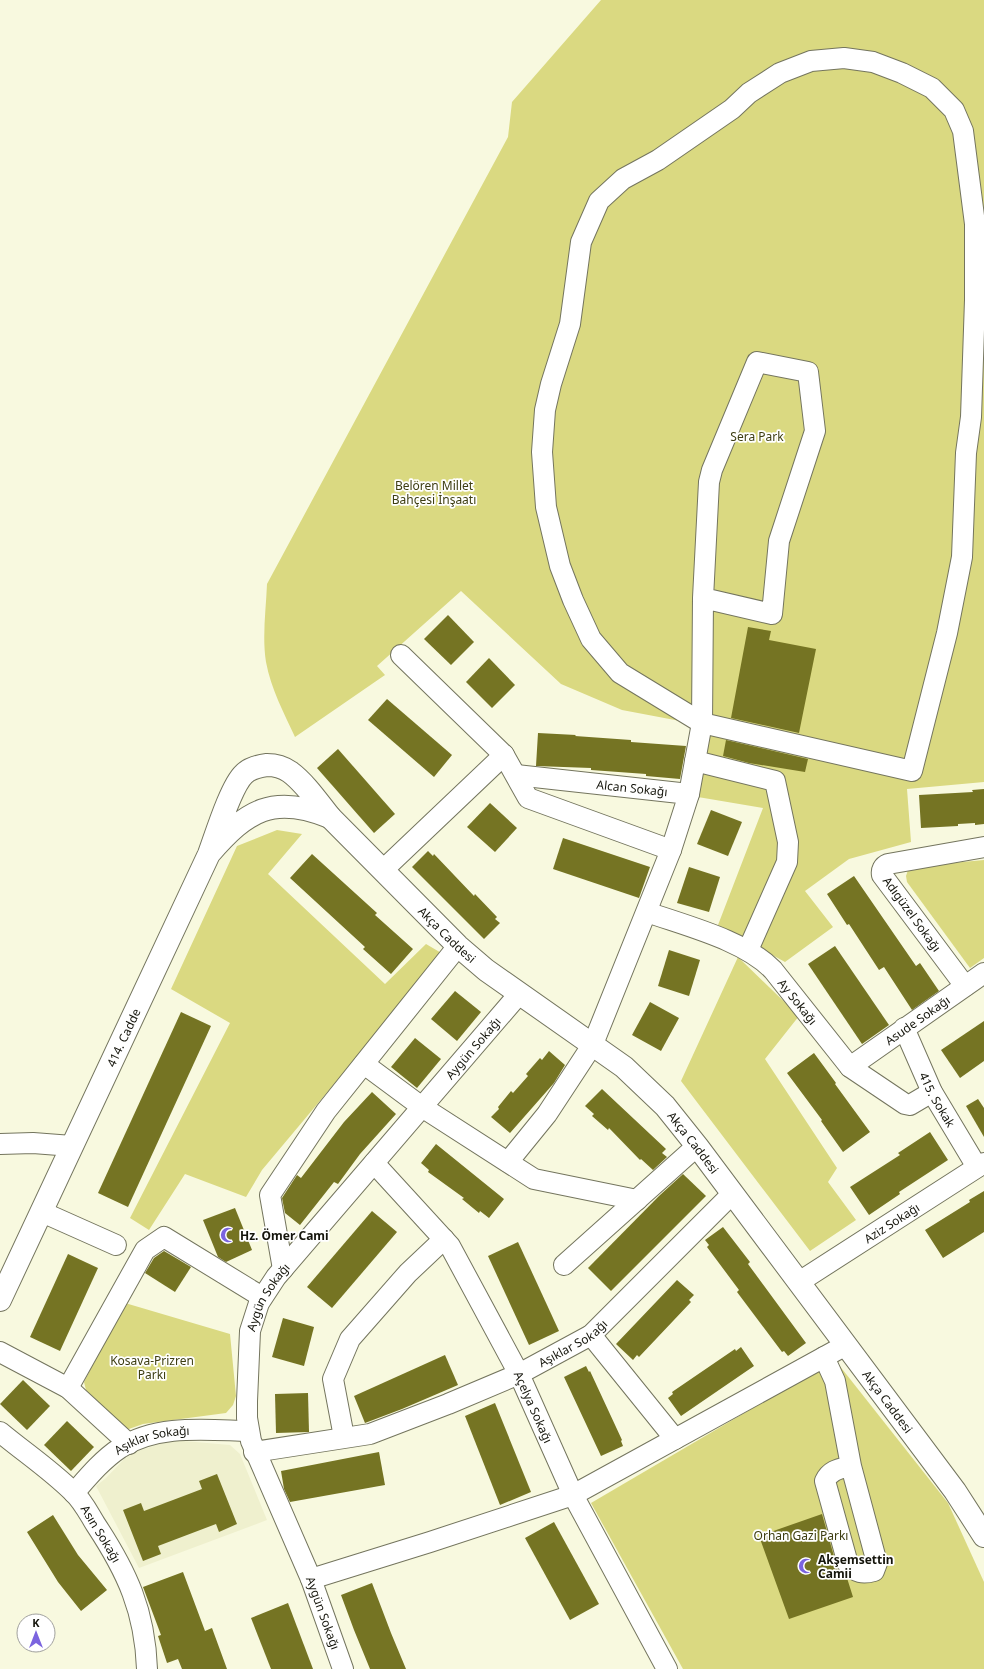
<svg xmlns="http://www.w3.org/2000/svg" width="984" height="1669" viewBox="0 0 984 1669" font-family="'Noto Sans',sans-serif">
	<rect width="100%" height="100%" fill="#f8f9df"/>
	<polygon fill="#eff0ce" points="172,1440 230,1445 240,1454 267,1520 139,1568 96,1486 106,1478 129,1454"/>
	<g fill="#dad981">
		<path d="M601,0H984V782L907,789L911,842L849,859L805,891L833,927L785,962L718,925L763,808L686,795L696,724L622,710L561,684L461,591L377,666L385,675L295,737C284,713 271,689 266,662C262,637 266,609 267,584L508,137L512,102Z"/>
		<polygon points="277,830 302,834 268,874 385,984 426,944 443,954 262,1170 246,1197 185,1174 149,1230 130,1218 230,1023 171,989 237,846"/>
		<polygon points="984,860 984,958 970,968 907,882 906,876 908,870 919,866"/>
		<polygon points="738,957 799,1016 765,1059 837,1168 828,1182 856,1220 810,1251 681,1081"/>
		<polygon points="125,1303 230,1334 236,1396 233,1405 226,1413 143,1424 126,1430 86,1390 84,1382"/>
		<polygon points="835,1360 948,1503 984,1582 984,1669 683,1669 591,1503"/>
	</g>
	<g fill="#757423">
		<polygon points="448,615 474,642 451,665 424,639"/>
		<polygon points="748,627 771,631 769,640 816,649 799,733 731,718"/>
		<polygon points="489,658 515,685 492,708 466,682"/>
		<polygon points="387,699 452,755 434,777 368,720"/>
		<polygon points="538,733 576,735 575,736 631,740 631,742 686,746 680,779 646,776 646,774 591,770 591,768 536,766"/>
		<polygon points="726,740 808,759 805,772 749,763 723,756"/>
		<polygon points="338,749 395,814 374,833 317,768"/>
		<polygon points="984,789 984,824 975,825 975,823 958,824 958,826 921,828 919,795 973,792 972,790"/>
		<polygon points="490,803 517,828 495,852 467,827"/>
		<polygon points="711,810 742,822 728,856 697,844"/>
		<polygon points="563,838 650,867 639,898 553,869"/>
		<polygon points="428,851 433,856 434,854 474,896 475,894 497,917 495,919 500,923 484,939 412,867"/>
		<polygon points="312,854 377,913 375,915 413,949 391,974 363,949 365,947 290,878"/>
		<polygon points="689,867 720,877 709,912 677,903"/>
		<polygon points="854,876 916,966 920,963 939,991 912,1010 884,967 879,970 849,924 847,925 827,894"/>
		<polygon points="835,946 889,1025 862,1044 808,964"/>
		<polygon points="669,950 700,960 689,996 658,986"/>
		<polygon points="455,991 481,1012 457,1041 431,1019"/>
		<polygon points="650,1002 679,1018 661,1051 632,1035"/>
		<polygon points="181,1012 211,1026 128,1207 98,1193"/>
		<polygon points="984,1021 984,1061 960,1078 941,1050"/>
		<polygon points="415,1038 441,1059 417,1088 391,1067"/>
		<polygon points="549,1051 565,1065 554,1083 510,1133 491,1117 499,1109 498,1107 511,1091 513,1093 528,1076 526,1074 540,1058 542,1060"/>
		<polygon points="814,1053 836,1083 835,1084 870,1132 843,1152 821,1121 822,1120 787,1073"/>
		<polygon points="602,1089 666,1149 662,1153 667,1157 653,1170 641,1159 640,1160 609,1128 608,1130 592,1116 594,1114 585,1106"/>
		<polygon points="372,1092 396,1114 360,1154 338,1184 334,1182 300,1225 285,1213 282,1198 297,1175 301,1178 344,1122"/>
		<polygon points="978,1099 984,1108 984,1137 966,1106"/>
		<polygon points="930,1132 948,1160 899,1192 900,1194 869,1215 850,1187 900,1155 898,1153"/>
		<polygon points="436,1144 504,1199 489,1218 480,1211 479,1213 462,1199 464,1198 428,1172 429,1170 421,1163"/>
		<polygon points="683,1174 706,1196 611,1291 588,1268 659,1196"/>
		<polygon points="984,1191 984,1232 943,1258 925,1230 970,1202 969,1200"/>
		<polygon points="235,1208 252,1250 226,1262 218,1257 203,1220"/>
		<polygon points="372,1211 397,1232 332,1308 307,1287"/>
		<polygon points="723,1227 750,1262 748,1264 806,1343 788,1356 784,1351 782,1352 737,1292 739,1290 707,1247 709,1245 705,1240"/>
		<polygon points="518,1242 559,1331 529,1345 488,1256"/>
		<polygon points="164,1251 191,1267 175,1292 145,1273 154,1258"/>
		<polygon points="68,1254 98,1268 60,1351 30,1337"/>
		<polygon points="677,1280 694,1295 689,1300 691,1302 639,1357 637,1355 633,1360 616,1344"/>
		<polygon points="283,1318 314,1327 304,1366 272,1357"/>
		<polygon points="741,1347 754,1366 681,1416 668,1398 673,1394 672,1392 735,1349 736,1351"/>
		<polygon points="445,1355 458,1385 402,1409 365,1423 354,1396"/>
		<polygon points="586,1366 589,1372 590,1371 622,1440 621,1441 623,1446 601,1456 564,1377"/>
		<polygon points="23,1380 50,1406 27,1430 0,1404"/>
		<polygon points="308,1393 309,1432 276,1433 275,1394"/>
		<polygon points="495,1403 531,1492 500,1505 465,1416"/>
		<polygon points="67,1421 94,1447 71,1471 44,1445"/>
		<polygon points="379,1452 385,1485 290,1502 284,1489 281,1471"/>
		<polygon points="217,1474 237,1524 219,1532 216,1524 158,1546 161,1554 143,1561 123,1510 141,1503 144,1511 202,1489 199,1481"/>
		<polygon points="822,1514 837,1567 847,1578 853,1597 789,1619 759,1536"/>
		<polygon points="53,1515 78,1555 107,1590 81,1611 58,1582 27,1532"/>
		<polygon points="554,1522 599,1604 570,1620 525,1538"/>
		<polygon points="183,1572 205,1631 212,1628 227,1669 182,1669 178,1659 167,1663 158,1636 161,1635 143,1587"/>
		<polygon points="372,1583 391,1633 406,1669 370,1669 354,1630 341,1595"/>
		<polygon points="288,1603 313,1669 271,1669 251,1618"/>
	</g>
	<g fill="none" stroke-linecap="round" stroke-linejoin="round">
		<g stroke="#74755e" stroke-width="22">
			<g id="minor">
				<polygon points="844,58 873,62 902,73 932,88 954,110 963,131 975,224 975,300 971,417 966,453 962,557 947,633 912,771 702,723 620,673 591,639 573,600 560,566 546,507 542,452 545,410 551,384 570,324 581,242 599,201 623,179 658,160 732,109 749,93 780,73 811,61"/>
				<polyline points="401,655 504,755 528,798 671,850"/>
				<polyline points="695,761 775,781 788,842 787,862 748,950"/>
				<polyline points="689,794 702,723 703,598 709,482 712,470 757,362 808,372 815,431 779,541 772,614 703,598"/>
				<polyline points="383,870 504,755"/>
				<path id="s1" d="M647,912C686,926 744,940 773,970L850,1067L905,1104L910,1105L932,1092"/>
				<path d="M965,986L882,875C881,870 883,866 888,864L984,847"/>
				<path id="s2" d="M904,1028L932,1092L977,1167"/>
				<polyline points="364,1064 422,1107 534,1179 637,1200"/>
				<path id="s3" d="M850,1067L984,973"/>
				<polyline points="0,1144 33,1143 72,1146"/>
				<polyline points="508,1162 547,1114 593,1044 671,850 689,794 516,775"/>
				<path id="s4" d="M374,1163L450,1246L519,1374L573,1495L667,1669"/>
				<polyline points="42,1212 116,1245"/>
				<polyline points="564,1265 697,1146"/>
				<polyline points="283,1269 270,1195 326,1111 458,946"/>
				<path id="s5" d="M799,1282L984,1163"/>
				<polyline points="591,1335 675,1439"/>
				<polyline points="0,1352 68,1388 129,1444"/>
				<path d="M824,1357L835,1381L851,1466L877,1563L874,1571C863,1574 856,1573 848,1564L825,1481C830,1470 839,1469 851,1466"/>
				<polyline points="68,1388 145,1250 164,1237 262,1297"/>
				<path id="s6" d="M0,1432C24,1452 51,1470 73,1492C83,1501 89,1514 96,1525C127,1572 145,1611 147,1669"/>
				<polyline points="344,1437 333,1379 350,1339 408,1273 444,1239"/>
				<path id="s7" d="M254,1452L370,1434L448,1404L519,1374L591,1335L732,1194"/>
				<path id="s8" d="M74,1493C88,1477 102,1460 120,1448C158,1424 205,1430 248,1431"/>
				<polyline points="311,1579 430,1542 573,1495 846,1345"/>
				<path id="s9" d="M343,1669L311,1579L251,1441L247,1418V1401L250,1331L259,1303L276,1277L519,994"/>
			</g>
		</g>
		<g stroke="#74755e" stroke-width="24">
			<g id="major">
				<path id="s10" d="M330,817L458,946L486,970L624,1067L665,1106L697,1146L955,1491L984,1536"/>
				<path id="s11" d="M0,1300L209,854C216,835 231,786 244,774C250,768 259,766 267,765C275,765 283,767 290,772C305,783 318,802 330,817C273,794 247,810 209,854"/>
			</g>
		</g>
		<use href="#minor" stroke="#fff" stroke-width="20"/>
		<use href="#major" stroke="#fff" stroke-width="22"/>
	</g>
	<defs>
		<g id="mosque-bare" transform="scale(1.2)"><path d="M3.5-4.9A6 6 0 1 0 3.5 4.9A5 5 0 1 1 3.5-4.9Z" fill="#7b64df" stroke="#fff" stroke-width="2.5" paint-order="stroke"/></g>
	</defs>
	<g fill-rule="evenodd">
		<use href="#mosque-bare" x="228" y="1235"/>
		<use href="#mosque-bare" x="806" y="1566"/>
	</g>
	<g text-anchor="middle" dominant-baseline="central" stroke-width="3.5" stroke-linejoin="round" paint-order="stroke">
		<g font-size="12" fill="#3d3d11" stroke="#fff">
			<text x="757" y="436">Sera Park</text>
			<text x="434" y="485">Belören Millet<tspan x="434" dy="14">Bahçesi İnşaatı</tspan></text>
			<text x="152" y="1360">Kosava-Prizren<tspan x="152" dy="14">Parkı</tspan></text>
			<text x="801" y="1535">Orhan Gazi Parkı</text>
		</g>
		<g font-size="12" fill="#15150c" stroke="#fff">
			<text transform="translate(632 788) rotate(6)">Alcan Sokağı</text>
			<text transform="translate(912 914) rotate(54)">Adıgüzel Sokağı</text>
			<text stroke="none"><textPath href="#s10" startOffset="166">Akça Caddesi</textPath></text>
			<text stroke="none"><textPath href="#s1" startOffset="180">Ay Sokağı</textPath></text>
			<text stroke="none"><textPath href="#s3" startOffset="82">Asude Sokağı</textPath></text>
			<text stroke="none"><textPath href="#s11" startOffset="290">414. Cadde</textPath></text>
			<text stroke="none"><textPath href="#s9" startOffset="719">Aygün Sokağı</textPath></text>
			<text stroke="none"><textPath href="#s2" startOffset="79">415. Sokak</textPath></text>
			<text stroke="none"><textPath href="#s10" startOffset="490">Akça Caddesi</textPath></text>
			<text stroke="none"><textPath href="#s5" startOffset="110">Aziz Sokağı</textPath></text>
			<text stroke="none"><textPath href="#s9" startOffset="395">Aygün Sokağı</textPath></text>
			<text stroke="none"><textPath href="#s7" startOffset="340">Aşıklar Sokağı</textPath></text>
			<text stroke="none"><textPath href="#s10" startOffset="814">Akça Caddesi</textPath></text>
			<text stroke="none"><textPath href="#s4" startOffset="294">Açelya Sokağı</textPath></text>
			<text stroke="none"><textPath href="#s8" startOffset="98">Aşıklar Sokağı</textPath></text>
			<text stroke="none"><textPath href="#s6" startOffset="145">Asın Sokağı</textPath></text>
			<text transform="translate(323 1613) rotate(70)">Aygün Sokağı</text>
		</g>
		<g font-size="12" font-weight="bold" fill="#15150c" stroke="#fff" text-anchor="start">
			<text x="240" y="1235">Hz. Ömer Cami</text>
			<text x="818" y="1559">Akşemsettin<tspan x="818" dy="14">Camii</tspan></text>
		</g>
	</g>
	<g transform="translate(36 1633)"><circle r="19" fill="#ffffff" stroke="#a1a19e"/>
	<path d="M0-3L7 15L0 10L-7 15Z" fill="#7b64df"/>
	<text y="-6" font-size="11" font-weight="bold" text-anchor="middle" fill="#15150c">K</text>
	</g>
</svg>
